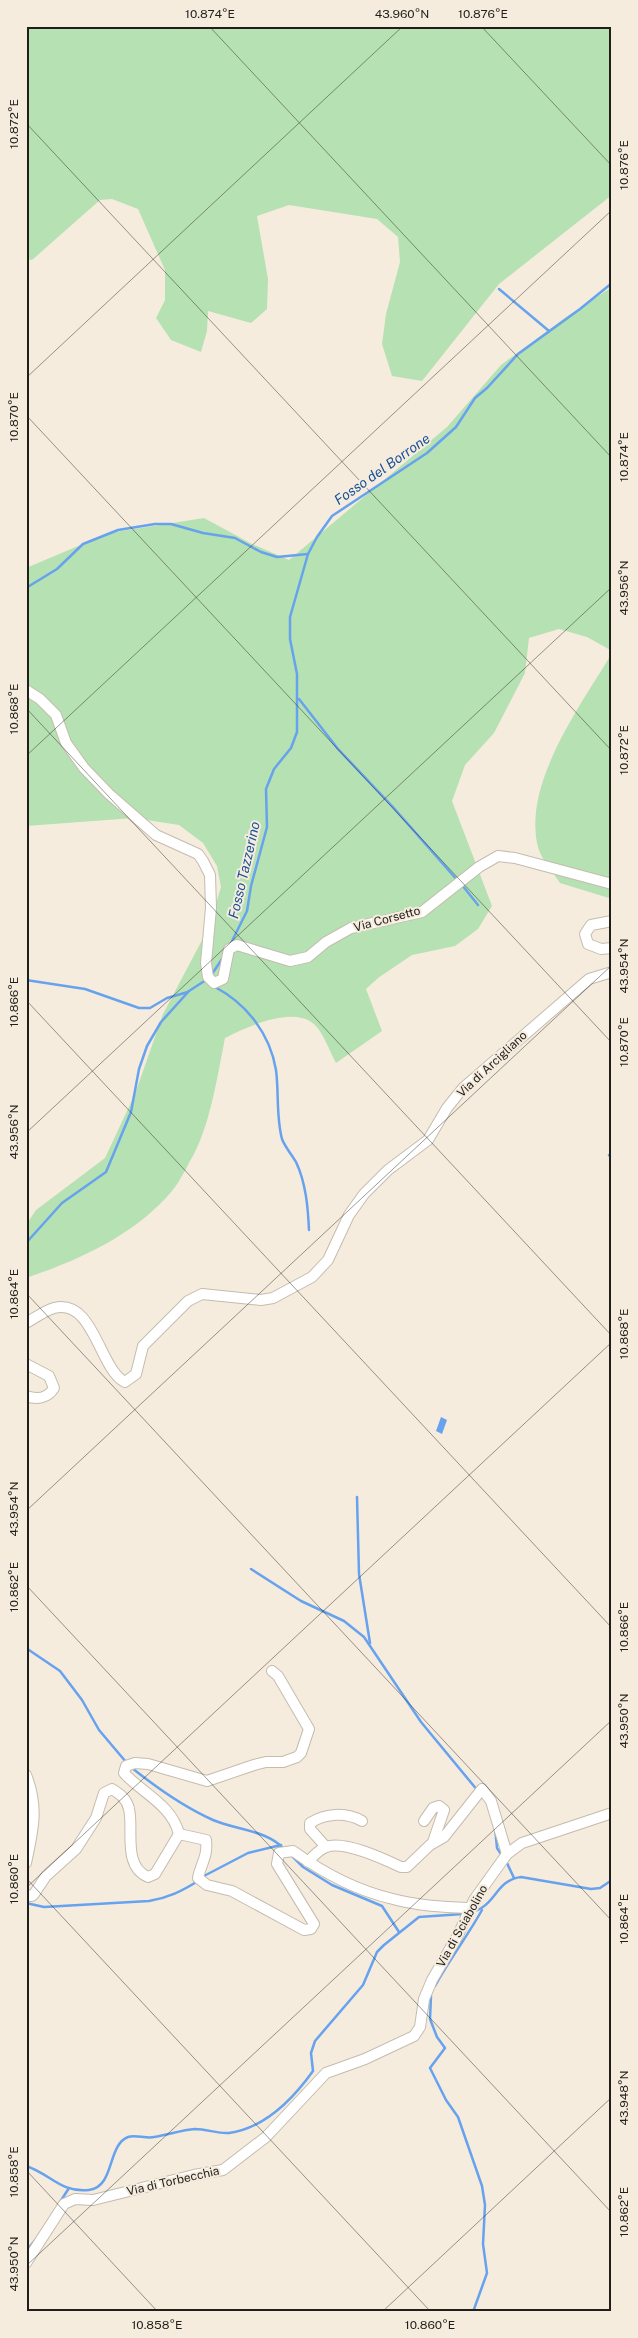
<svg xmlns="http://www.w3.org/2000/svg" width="638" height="2338" viewBox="0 0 638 2338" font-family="'Public Sans',sans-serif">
	<rect width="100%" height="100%" fill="#f5ecde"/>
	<g fill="#b6e1b2">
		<polygon points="26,26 612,26 612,195 499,284 422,381 392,376 382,344 386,314 400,262 398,237 377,219 289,205 257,216 268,279 267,309 251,323 208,311 207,331 201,352 171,340 156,318 165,300 165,270 138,209 112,199 100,200 32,260 26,259"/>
		<path d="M612,287V651L587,637L559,629L529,638L525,673L494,733L465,765L452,801L492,906L478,929L455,946L412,955L378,978L366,989L382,1031L336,1063C330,1052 324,1035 316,1026C295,1004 247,1027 225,1038C218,1073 211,1120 195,1152C188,1164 181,1180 172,1191C135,1235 79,1260 26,1278V1225L36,1210L105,1158L135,1094L163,1014L209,927L221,887L217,866L203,843L179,825L134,818L26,826V568L109,533L204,518L252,544L289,560L447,427L501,365L566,317Z"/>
		<path d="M612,653V899L560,883C553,872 541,859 538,847C522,784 581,705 612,653Z"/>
	</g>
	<polygon fill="#67a2ee" points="441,1417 447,1420 442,1434 436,1431"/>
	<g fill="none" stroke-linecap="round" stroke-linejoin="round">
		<g stroke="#67a2ee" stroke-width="2.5">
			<polyline points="499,289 549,331"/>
			<polyline points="26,588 57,569 83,544 118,530 155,524 171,524 203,533 235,538 261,552 277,557 308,554"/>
			<polyline points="299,699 338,749 392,806 458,881"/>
			<polyline points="462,885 478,905"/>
			<polyline points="230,945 247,911 251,886 267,827 266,789 274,769 291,748 297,732 297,674 290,639 290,617 308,554 317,537 332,516 427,453 456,427 475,398 487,388 518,354 580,309 612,283"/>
			<polyline points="212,974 224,956"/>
			<polyline points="26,980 85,989 139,1008 150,1008 167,998 188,992"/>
			<path d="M215,987C247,1004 270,1034 276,1070C279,1092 276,1117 282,1139C285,1147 292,1155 296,1162C306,1183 308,1208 309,1230"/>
			<polyline points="609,1155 612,1159"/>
			<polyline points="26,1243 62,1203 106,1172 131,1112 139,1069 147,1046 161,1022 189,991 206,980"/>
			<polyline points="357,1497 359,1574 370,1643"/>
			<polyline points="251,1569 301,1601 344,1621 364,1637 421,1722 478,1791"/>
			<polyline points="26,1648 60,1671 82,1700 99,1730 126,1762"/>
			<path d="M132,1768C157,1788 184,1807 213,1820C236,1830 267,1830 284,1849"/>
			<polyline points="495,1827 497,1848 503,1857"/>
			<polyline points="290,1854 303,1867 332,1885 382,1906 399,1932"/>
			<polyline points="506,1861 514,1878"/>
			<polyline points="202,1877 248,1853 281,1845"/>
			<path d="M26,1903L44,1907L149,1901C168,1898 182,1891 198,1881"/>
			<path d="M471,1912C496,1907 495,1880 521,1877L591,1889L600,1888L612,1880"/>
			<path d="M435,1986C449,1960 467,1937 482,1910"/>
			<polyline points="431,1996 430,2019 437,2037 445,2048 430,2068 446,2100 458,2117 482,2186 485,2205 483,2244 487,2273 473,2312"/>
			<path d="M26,2166C51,2174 60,2193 89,2190C115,2187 107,2145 128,2137C135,2134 146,2139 154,2137C168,2135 181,2130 195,2129C207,2129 218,2134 229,2133C265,2128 293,2099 313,2071L311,2053L315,2041L363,1985L377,1952L384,1945L419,1917L463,1914"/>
			<polyline points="60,2202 69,2188"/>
			<polyline points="26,2251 37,2238"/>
		</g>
		<g stroke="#c4bcae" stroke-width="12">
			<g id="minor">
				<polyline points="26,690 40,699 56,715 66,743 84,768 109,794 156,835 198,854 203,861 210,875 211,908 206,963 208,977 214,983 223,979 229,949 237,945 290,961 308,957 326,942 351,928 422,912 479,867 498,856 515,858 612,884"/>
				<polyline points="612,921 591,925 585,934 588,944 601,949 612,948"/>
				<path d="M26,1323C35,1318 44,1311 54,1308C94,1298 99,1369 125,1382L136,1374L143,1346L188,1301L202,1294L261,1300L273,1298L312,1277L328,1260L349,1215L364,1194L388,1170L428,1140L447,1108L463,1088L589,979L612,972"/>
				<path d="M26,1364L49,1376L54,1388C48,1398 37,1400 26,1396"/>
				<path d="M26,1775C39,1807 33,1830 26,1863"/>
				<polyline points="424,1821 433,1808 439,1806 444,1810 433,1842"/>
				<path d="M179,1834C172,1805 142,1793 124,1773L126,1766L135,1763L148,1764L207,1781L254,1765L266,1762H283L297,1757L301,1753L309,1729L278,1676L272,1671"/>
				<path d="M326,1847L310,1829V1823C326,1813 346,1812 362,1821"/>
				<path d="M308,1862C313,1856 319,1850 326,1847C344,1840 384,1859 401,1867H407L430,1845L444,1837L482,1789L491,1801L507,1854"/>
				<path d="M26,1895L32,1896L34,1894L46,1876L76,1849L96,1818L104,1793L112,1789C120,1794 127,1799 129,1809C134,1828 122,1866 148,1877L155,1874L179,1834L206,1840C208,1857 201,1863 198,1878L207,1885L232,1891L304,1930L311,1929L314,1924L277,1864L279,1853L293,1851C322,1872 358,1891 393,1899C418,1906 445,1907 470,1908"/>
				<polyline points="26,2263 64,2204 75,2199 93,2200 194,2175 223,2170 266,2137 326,2073 365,2059 414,2036 420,2027 424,1999 432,1980 458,1935 474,1900 507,1854 522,1843 612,1813"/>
			</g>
		</g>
		<use href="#minor" stroke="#fff" stroke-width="10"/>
	</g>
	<path fill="none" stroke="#221f1a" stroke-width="1" stroke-opacity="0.45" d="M209,26L612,458M481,26L612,166M26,123L612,751M26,378L403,26M26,415L612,1043M26,708L612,1336M26,756L612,210M26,1000L612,1628M26,1133L612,587M26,1293L612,1921M26,1511L612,965M26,1585L612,2213M26,1878L431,2312M26,1888L612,1342M26,2170L158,2312M26,2266L612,1720M382,2312L612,2097"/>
	<g text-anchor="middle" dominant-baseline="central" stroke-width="4" stroke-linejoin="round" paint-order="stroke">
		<g font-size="12" fill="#221f1a" stroke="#f5ecde">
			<text transform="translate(387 919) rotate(-15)">Via Corsetto</text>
			<text transform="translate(492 1064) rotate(-43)">Via di Arcigliano</text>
			<text transform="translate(462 1926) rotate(-61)">Via di Sciabolino</text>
			<text transform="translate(173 2181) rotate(-13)">Via di Torbecchia</text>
		</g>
		<g font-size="14" font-style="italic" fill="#185397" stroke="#f5ecde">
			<text transform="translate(382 469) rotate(-35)">Fosso del Borrone</text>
			<text transform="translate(244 870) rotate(-77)">Fosso Tazzerino</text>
		</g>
	</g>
	<rect width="638" height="2338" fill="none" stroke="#f5ecde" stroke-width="55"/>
	<rect x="28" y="28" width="582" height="2282" fill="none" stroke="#221f1a" stroke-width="2"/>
	<g font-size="12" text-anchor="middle" fill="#221f1a">
		<text x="210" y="18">10.874°E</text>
		<text x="402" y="18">43.960°N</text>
		<text x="483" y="18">10.876°E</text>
		<text transform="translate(14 124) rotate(-90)" y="4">10.872°E</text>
		<text transform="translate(624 165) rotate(-90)" y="4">10.876°E</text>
		<text transform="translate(14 417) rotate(-90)" y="4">10.870°E</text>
		<text transform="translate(624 457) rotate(-90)" y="4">10.874°E</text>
		<text transform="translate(624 588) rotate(-90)" y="4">43.956°N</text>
		<text transform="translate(14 709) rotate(-90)" y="4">10.868°E</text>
		<text transform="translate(624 750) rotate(-90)" y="4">10.872°E</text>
		<text transform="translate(624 966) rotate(-90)" y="4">43.954°N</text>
		<text transform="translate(14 1002) rotate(-90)" y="4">10.866°E</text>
		<text transform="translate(624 1042) rotate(-90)" y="4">10.870°E</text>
		<text transform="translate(14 1132) rotate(-90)" y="4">43.956°N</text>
		<text transform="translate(14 1294) rotate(-90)" y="4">10.864°E</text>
		<text transform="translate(624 1334) rotate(-90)" y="4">10.868°E</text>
		<text transform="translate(14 1509) rotate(-90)" y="4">43.954°N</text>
		<text transform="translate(14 1587) rotate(-90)" y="4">10.862°E</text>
		<text transform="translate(624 1627) rotate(-90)" y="4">10.866°E</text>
		<text transform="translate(624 1721) rotate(-90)" y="4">43.950°N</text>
		<text transform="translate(14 1879) rotate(-90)" y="4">10.860°E</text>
		<text transform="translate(624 1919) rotate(-90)" y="4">10.864°E</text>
		<text transform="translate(624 2098) rotate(-90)" y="4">43.948°N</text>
		<text transform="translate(14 2172) rotate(-90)" y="4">10.858°E</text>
		<text transform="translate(624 2212) rotate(-90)" y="4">10.862°E</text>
		<text transform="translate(14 2264) rotate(-90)" y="4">43.950°N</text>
		<text x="157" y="2329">10.858°E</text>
		<text x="430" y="2329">10.860°E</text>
	</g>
</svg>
